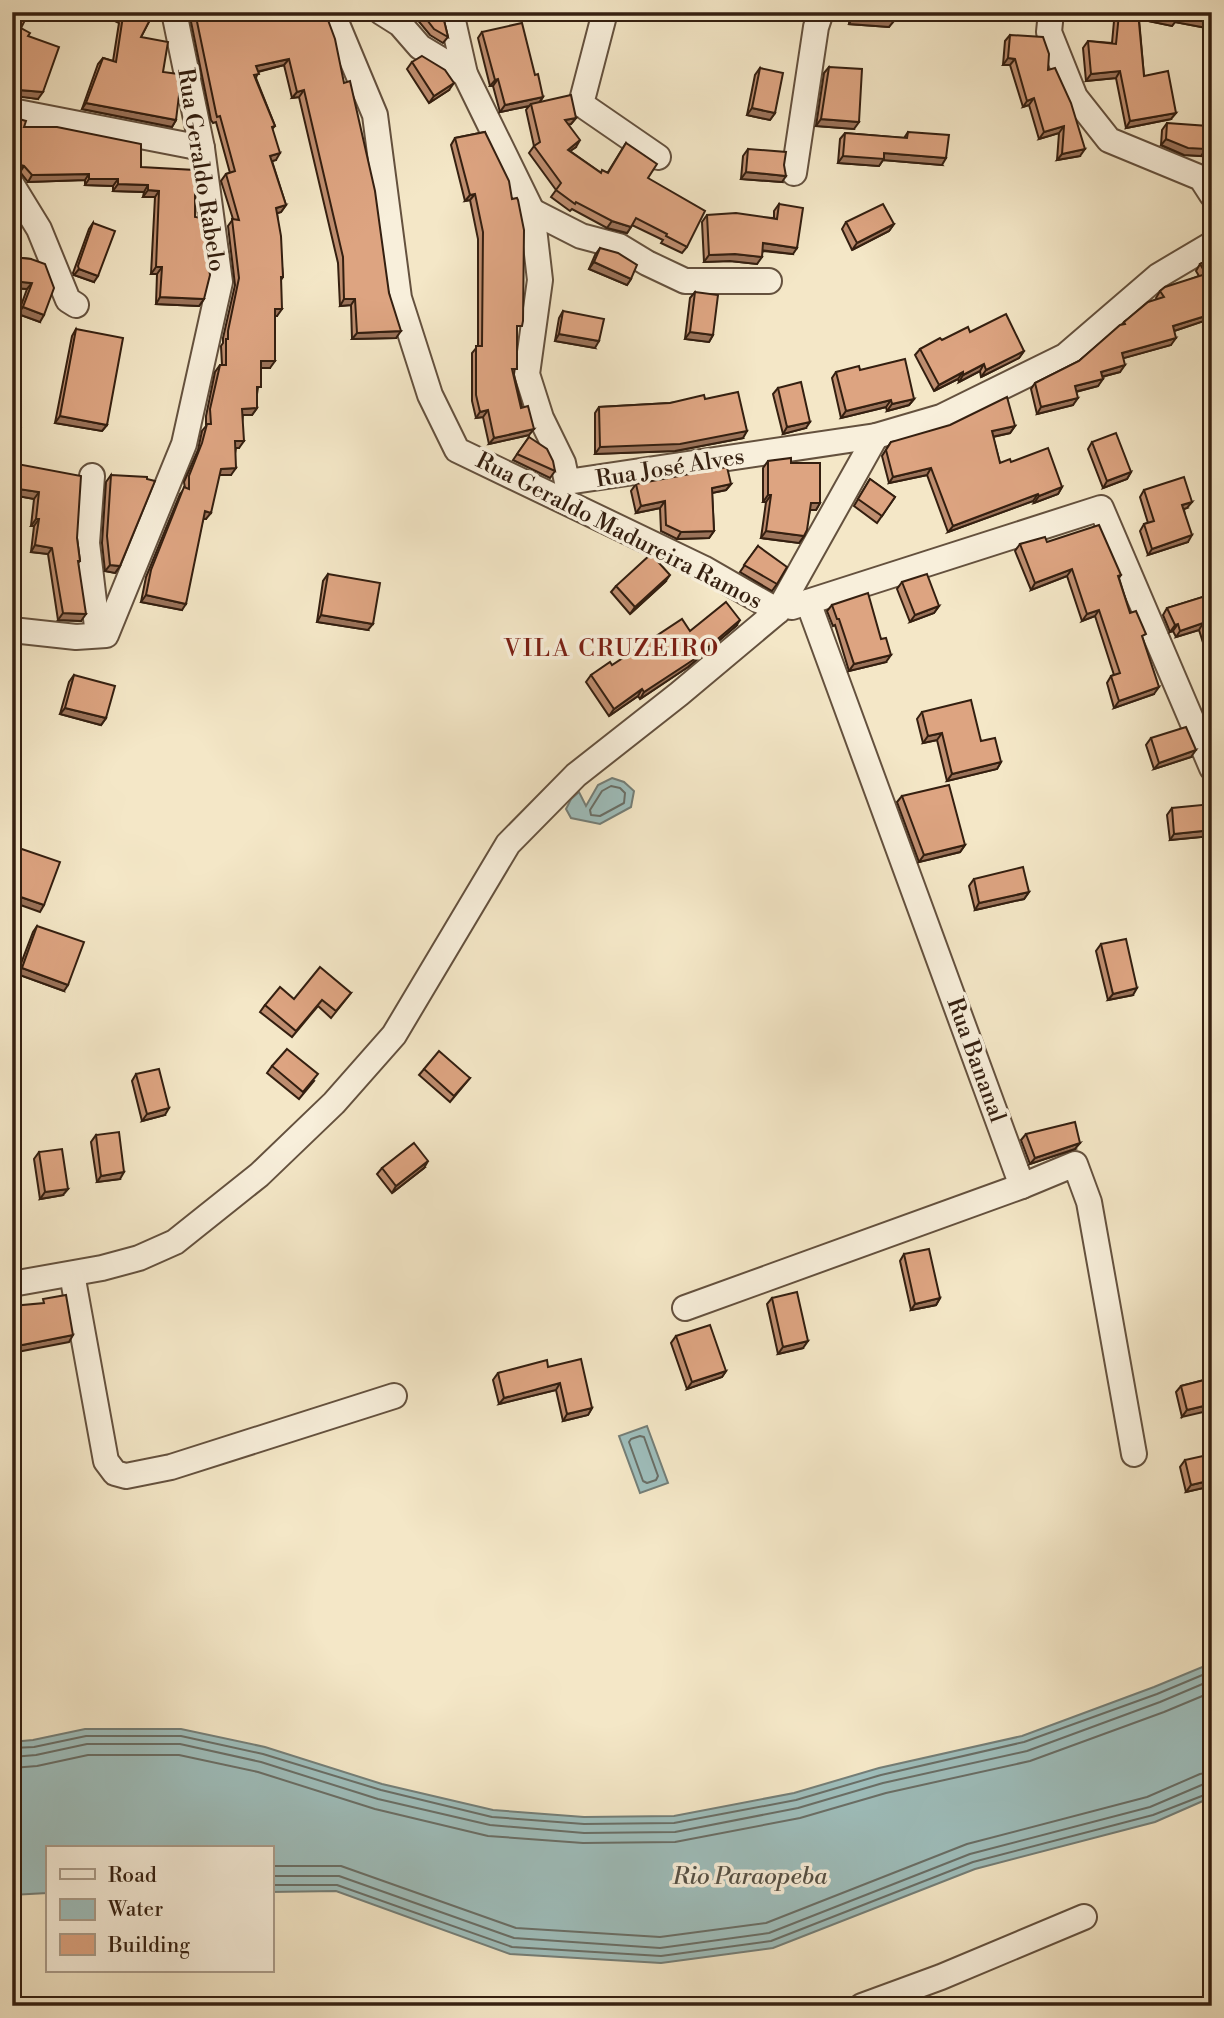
<svg xmlns="http://www.w3.org/2000/svg" width="1224" height="2018" viewBox="0 0 1224 2018" font-family="'Libre Bodoni',serif">
	<rect width="100%" height="100%" fill="#f4e7c7"/>
	<filter id="stains"><feTurbulence type="fractalNoise" baseFrequency=".00286" numOctaves="4"/><feColorMatrix values="0 0 0 0 .2 0 0 0 0 .09 0 0 0 0 .02 0 0 0 .5 -.17"/></filter>
	<radialGradient id="worn" r=".72"><stop offset=".6" stop-color="#630" stop-opacity="0"/><stop offset="1" stop-color="#630" stop-opacity=".3"/></radialGradient>
	<g fill="#9ebebc" stroke="#747e77" stroke-width="2">
		<polygon points="612,778 624,782 634,791 631,807 600,824 571,818 566,809 571,799 579,792 586,806 598,785"/>
		<polygon points="647,1426 668,1483 640,1493 619,1436"/>
		<polygon points="1212,1663 1212,1797 1155,1822 975,1869 773,1948 661,1963 510,1954 336,1891 271,1892 271,1848 47,1848 47,1893 12,1895 12,1742 33,1740 85,1729 181,1729 265,1747 382,1784 493,1810 584,1817 674,1816 794,1793 879,1768 1022,1736 1154,1687"/>
	</g>
	<g fill="none" stroke-linecap="round" stroke-linejoin="round">
		<g stroke="#696e66" stroke-width="2">
			<polygon points="611,786 620,788 625,793 624,803 600,816 591,815 590,810 602,791"/>
			<polygon points="640,1436 644,1437 658,1476 656,1480 647,1483 643,1481 629,1442 631,1439"/>
			<polyline points="12,1748 34,1747 86,1736 181,1736 263,1754 381,1790 492,1817 584,1824 674,1823 796,1800 881,1775 1024,1742 1157,1694 1212,1671"/>
			<polyline points="12,1757 36,1755 87,1744 180,1744 261,1762 378,1799 490,1825 584,1833 675,1832 798,1808 883,1783 1027,1751 1160,1702 1212,1680"/>
			<polyline points="12,1768 37,1766 88,1755 179,1755 258,1772 375,1809 488,1836 583,1843 675,1842 800,1818 886,1793 1030,1761 1164,1712 1212,1692"/>
			<polyline points="271,1866 341,1866 516,1928 660,1937 766,1923 967,1844 1147,1797 1200,1774 1212,1772"/>
			<polyline points="271,1876 339,1876 514,1938 660,1948 769,1933 970,1854 1150,1807 1204,1784 1212,1783"/>
			<polyline points="271,1885 337,1885 512,1947 661,1956 771,1941 973,1862 1153,1815 1212,1792"/>
		</g>
		<g stroke="#64513e" stroke-width="28">
			<g id="minor">
				<polyline points="332,12 375,115 399,298 430,395 457,450 703,568 778,611"/>
				<polyline points="381,12 400,24 420,47 465,74"/>
				<polyline points="451,12 465,74 532,211 540,280 527,374 541,418 563,463 567,482 876,436 941,417 1065,356 1158,276 1212,244"/>
				<polyline points="605,12 581,104 658,157"/>
				<polyline points="1051,12 1049,32 1075,97 1109,140 1201,178 1212,195"/>
				<polyline points="12,111 202,148"/>
				<polyline points="794,173 816,27 821,12"/>
				<polyline points="12,185 39,229 68,300 76,305"/>
				<polyline points="532,211 581,236 619,246 647,263 685,281 769,281"/>
				<polyline points="92,476 87,543 98,635"/>
				<polyline points="808,602 1022,1186 1075,1164 1089,1202 1134,1454"/>
				<polyline points="792,607 1101,508 1212,768"/>
				<polyline points="12,630 76,637 106,635 184,444 220,282 202,148 174,12"/>
				<polyline points="72,1274 106,1461 115,1473 126,1476 171,1467 394,1396"/>
				<polyline points="12,1284 102,1268 139,1258 175,1242 259,1175 334,1103 394,1035 508,844 576,775 679,694 778,611 876,436"/>
				<polyline points="685,1308 1022,1186"/>
				<polyline points="862,2006 941,1977 1084,1917"/>
			</g>
		</g>
		<use href="#minor" stroke="#f8efdb" stroke-width="24"/>
	</g>
	<g fill="#be8d6f" stroke="#341f10" stroke-width="2">
		<polygon points="12,12 21,28 28,36 38,99 12,95"/>
		<polygon points="97,12 154,12 141,37 163,72 176,120 172,127 82,109 98,64 103,58 113,61 119,23"/>
		<polygon points="189,12 255,12 256,18 283,12 389,293 396,338 352,339 351,305 340,306 338,263 299,97 292,98 284,65 258,72 256,78 275,126 272,129 276,160 272,161 286,205 281,212 277,213 283,277 281,280 277,316 275,316 270,368 261,368 257,394 257,408 252,415 243,415 239,448 236,448 231,475 219,475 206,519 203,519 182,610 141,602 146,577 180,494 185,488 184,482 198,450 202,431 206,426 206,416 215,372 220,365 222,365 221,346 223,343 223,338 235,285 228,226 233,219 221,181 226,174 230,173 216,122 213,123 211,120"/>
		<polygon points="411,12 442,12 448,37 443,43 430,35"/>
		<polygon points="850,12 895,12 889,27 849,24"/>
		<polygon points="1065,12 1212,12 1212,29 1175,22 1172,26 1139,19 1144,76 1171,119 1126,128 1116,78 1086,81 1083,48 1088,41 1112,43 1114,21 1066,17"/>
		<polygon points="482,32 535,75 543,97 540,102 576,118 571,124 568,125 576,147 570,151 600,172 608,172 626,143 648,178 687,247 682,253 661,243 663,240 632,225 627,233 607,228 572,209 570,211 551,197 556,190 529,153 534,146 526,110 529,106 500,112 493,86 490,86 478,38"/>
		<polygon points="1010,35 1048,70 1080,156 1057,160 1059,133 1039,139 1029,105 1023,107 1010,65 1003,65 1005,41"/>
		<polygon points="412,62 449,90 429,103 407,69"/>
		<polygon points="829,67 854,129 816,126 824,73"/>
		<polygon points="760,68 775,113 770,120 747,115 755,75"/>
		<polygon points="12,117 24,127 141,167 195,217 204,299 199,306 156,304 157,274 151,274 155,197 143,197 144,192 113,191 113,186 85,185 85,180 28,182 20,172 12,170"/>
		<polygon points="1167,123 1201,156 1184,155 1161,145 1162,130"/>
		<polygon points="485,132 517,333 514,375 529,435 489,444 483,417 476,418 472,401 472,353 478,346 478,239 470,200 465,201 451,145 455,138"/>
		<polygon points="908,132 942,165 883,160 879,166 838,163 840,139 845,133 904,138"/>
		<polygon points="748,149 782,182 741,179 743,156"/>
		<polygon points="779,204 793,254 763,251 757,264 730,261 704,262 702,222 707,215 774,218 774,211"/>
		<polygon points="846,222 894,224 889,231 852,250 842,229"/>
		<polygon points="93,223 94,282 74,275 73,273 89,229"/>
		<polygon points="600,248 631,279 627,285 589,269 595,255"/>
		<polygon points="12,257 31,259 40,322 18,314 27,289 12,288"/>
		<polygon points="1212,258 1212,300 1209,302 1212,314 1207,320 1174,331 1171,345 1123,358 1120,372 1102,377 1098,386 1076,392 1073,405 1037,414 1031,389 1035,383 1079,361 1122,325 1124,322 1157,299 1156,298 1160,291 1199,276 1196,271 1200,264"/>
		<polygon points="695,292 713,335 709,342 685,339 690,298"/>
		<polygon points="563,311 595,348 555,341 559,318"/>
		<polygon points="76,329 107,425 102,431 55,423 72,336"/>
		<polygon points="970,332 1024,351 1019,358 981,377 980,371 959,382 958,379 934,391 915,355 920,349 942,340"/>
		<polygon points="860,370 914,399 909,405 887,411 886,407 841,418 832,378 836,372"/>
		<polygon points="778,388 806,428 783,434 773,394"/>
		<polygon points="705,399 743,438 675,451 595,454 595,413 599,407 670,403"/>
		<polygon points="1015,426 1010,433 993,437 1000,463 1011,462 1062,487 1058,494 1034,503 1033,501 948,532 927,475 889,483 882,456 891,442"/>
		<polygon points="16,427 17,464 77,538 80,561 78,563 81,621 58,620 48,554 31,552 34,526 31,526 34,499 12,495"/>
		<polygon points="529,437 555,471 550,478 513,460"/>
		<polygon points="1092,442 1131,472 1127,479 1103,488 1088,449"/>
		<polygon points="768,461 791,463 820,503 816,510 810,510 804,536 799,543 761,538 766,502 763,502 763,468"/>
		<polygon points="111,475 120,566 115,573 105,571 102,543 106,482"/>
		<polygon points="870,479 895,497 877,523 854,506"/>
		<polygon points="636,484 731,484 726,490 712,493 714,531 709,538 677,539 661,531 660,508 636,513 631,491"/>
		<polygon points="1144,490 1187,508 1184,509 1188,542 1148,555 1140,531 1144,524 1148,523 1140,497"/>
		<polygon points="1047,542 1121,575 1119,578 1130,613 1143,639 1154,694 1114,708 1107,683 1111,676 1114,675 1095,616 1082,621 1067,576 1031,590 1015,551 1020,544"/>
		<polygon points="758,546 777,584 772,591 740,572"/>
		<polygon points="328,574 368,630 317,622 323,581"/>
		<polygon points="665,582 630,614 611,592 616,586"/>
		<polygon points="902,582 939,606 934,613 910,622 897,589"/>
		<polygon points="1212,594 1212,671 1199,630 1176,637 1173,631 1170,632 1163,615 1167,608"/>
		<polygon points="832,605 886,662 849,671 835,625 833,626 827,611"/>
		<polygon points="736,626 688,667 640,699 638,696 609,716 586,682 591,675 690,631"/>
		<polygon points="74,675 106,718 101,725 60,714 69,682"/>
		<polygon points="922,712 1001,762 997,769 947,781 937,740 923,743 917,719"/>
		<polygon points="1151,738 1191,757 1154,769 1146,745"/>
		<polygon points="902,796 965,845 960,852 919,862 897,802"/>
		<polygon points="1172,808 1211,836 1170,840 1167,815"/>
		<polygon points="974,879 1029,892 1024,899 975,910 969,886"/>
		<polygon points="37,926 64,991 17,974 33,932"/>
		<polygon points="1101,944 1133,995 1108,1000 1096,951"/>
		<polygon points="351,993 331,1018 318,1006 292,1037 260,1012 265,1005 294,999"/>
		<polygon points="272,1066 314,1081 299,1099 267,1073"/>
		<polygon points="424,1069 470,1078 450,1102 419,1075"/>
		<polygon points="136,1074 165,1115 142,1121 132,1081"/>
		<polygon points="1026,1134 1075,1149 1030,1164 1021,1140"/>
		<polygon points="96,1135 120,1179 97,1182 91,1142"/>
		<polygon points="39,1152 63,1195 40,1199 34,1159"/>
		<polygon points="382,1168 424,1168 392,1193 377,1174"/>
		<polygon points="904,1254 940,1298 936,1305 911,1310 900,1261"/>
		<polygon points="772,1298 803,1348 778,1354 767,1304"/>
		<polygon points="676,1336 726,1371 722,1377 687,1389 671,1343"/>
		<polygon points="548,1367 592,1408 588,1415 563,1421 556,1390 499,1404 493,1380 498,1373"/>
		<polygon points="1212,1378 1182,1417 1176,1392 1181,1386"/>
		<polygon points="1185,1460 1212,1486 1186,1492 1180,1467"/>
	</g>
	<g fill="#9b735a" stroke="#341f10" stroke-width="2">
		<polygon points="1068,12 1097,12 1119,14 1114,21 1066,17"/>
		<polygon points="1138,12 1177,15 1212,21 1212,29 1175,22 1172,26 1134,18"/>
		<polygon points="853,17 894,21 889,27 849,24"/>
		<polygon points="1008,58 1015,59 1010,65 1003,65"/>
		<polygon points="289,59 284,65 252,73 256,66"/>
		<polygon points="1120,71 1116,78 1086,81 1091,74"/>
		<polygon points="498,79 493,86 490,86 495,80"/>
		<polygon points="454,83 449,90 429,103 434,96"/>
		<polygon points="19,90 43,92 38,99 14,96"/>
		<polygon points="304,90 299,97 292,98 297,92"/>
		<polygon points="543,97 538,104 531,104 529,106 500,112 505,105"/>
		<polygon points="1034,98 1029,105 1023,107 1027,101"/>
		<polygon points="86,103 176,120 172,127 82,109"/>
		<polygon points="752,108 775,113 770,120 747,115"/>
		<polygon points="1176,113 1171,119 1126,128 1130,121"/>
		<polygon points="576,118 571,124 560,127 565,120"/>
		<polygon points="821,119 859,122 854,129 816,126"/>
		<polygon points="1064,126 1059,133 1039,139 1044,132"/>
		<polygon points="1166,139 1206,149 1201,156 1184,155 1161,145"/>
		<polygon points="580,140 576,147 563,156 568,150"/>
		<polygon points="1085,149 1080,156 1057,160 1062,154"/>
		<polygon points="280,153 276,160 266,163 270,156"/>
		<polygon points="884,153 946,158 942,165 883,160 879,166 838,163 843,156"/>
		<polygon points="17,164 24,166 20,172 12,170"/>
		<polygon points="746,172 786,176 782,182 741,179"/>
		<polygon points="89,174 85,180 28,182 32,175"/>
		<polygon points="89,179 118,179 113,186 85,185"/>
		<polygon points="118,184 148,185 144,192 113,191"/>
		<polygon points="148,190 159,191 155,197 143,197"/>
		<polygon points="475,194 470,200 465,201 470,195"/>
		<polygon points="286,205 281,212 272,215 276,208"/>
		<polygon points="612,221 631,227 627,233 607,228"/>
		<polygon points="894,224 889,231 852,250 857,243"/>
		<polygon points="763,243 797,248 793,254 759,250"/>
		<polygon points="735,254 762,257 757,264 730,261 704,262 709,255"/>
		<polygon points="594,262 631,279 627,285 589,269"/>
		<polygon points="156,267 162,267 157,274 151,274"/>
		<polygon points="79,269 98,276 94,282 74,275"/>
		<polygon points="12,281 32,283 27,289 12,288"/>
		<polygon points="160,297 204,299 199,306 156,304"/>
		<polygon points="344,299 355,299 351,305 340,306"/>
		<polygon points="23,307 44,315 40,322 18,314"/>
		<polygon points="275,309 282,309 277,316 270,316"/>
		<polygon points="1212,314 1207,320 1168,333 1173,326"/>
		<polygon points="401,331 396,338 352,339 357,333"/>
		<polygon points="690,332 713,335 709,342 685,339"/>
		<polygon points="559,334 599,341 595,348 555,341"/>
		<polygon points="1176,338 1171,345 1117,360 1122,353"/>
		<polygon points="12,348 18,348 14,355 12,355"/>
		<polygon points="1024,351 1019,358 981,377 986,370"/>
		<polygon points="261,361 275,361 270,368 256,368"/>
		<polygon points="984,364 980,371 959,382 963,375"/>
		<polygon points="1125,365 1120,372 1096,378 1101,372"/>
		<polygon points="963,372 958,379 934,391 939,385"/>
		<polygon points="1103,379 1098,386 1070,393 1075,386"/>
		<polygon points="1078,398 1073,405 1037,414 1041,407"/>
		<polygon points="914,399 909,405 887,411 892,404"/>
		<polygon points="891,400 886,407 841,418 846,411"/>
		<polygon points="257,408 252,415 238,415 242,409"/>
		<polygon points="488,410 483,417 476,418 480,412"/>
		<polygon points="60,416 107,425 102,431 55,423"/>
		<polygon points="810,422 806,428 783,434 787,427"/>
		<polygon points="1015,426 1010,433 987,438 992,431"/>
		<polygon points="534,429 529,435 489,444 494,438"/>
		<polygon points="747,431 743,438 675,451 595,454 600,447"/>
		<polygon points="235,441 244,441 239,448 231,448"/>
		<polygon points="236,468 231,475 216,475 221,469"/>
		<polygon points="931,468 927,475 889,483 893,477"/>
		<polygon points="1131,472 1127,479 1103,488 1107,481"/>
		<polygon points="731,484 726,490 707,494 712,488"/>
		<polygon points="1062,487 1058,494 1034,503 1039,496"/>
		<polygon points="12,488 39,492 34,499 12,495"/>
		<polygon points="1038,494 1033,501 948,532 953,526"/>
		<polygon points="768,495 771,495 766,502 763,502"/>
		<polygon points="665,501 660,508 636,513 641,506"/>
		<polygon points="1192,502 1187,508 1178,511 1182,505"/>
		<polygon points="811,503 820,503 816,510 806,510"/>
		<polygon points="205,511 211,513 206,519 200,518"/>
		<polygon points="36,519 39,519 34,526 31,526"/>
		<polygon points="714,531 709,538 677,539 681,532"/>
		<polygon points="766,531 804,536 799,543 761,538"/>
		<polygon points="1192,535 1188,542 1148,555 1152,549"/>
		<polygon points="35,545 52,548 48,554 31,552"/>
		<polygon points="110,565 120,566 115,573 105,571"/>
		<polygon points="1072,569 1067,576 1031,590 1035,583"/>
		<polygon points="670,575 665,582 630,614 635,607"/>
		<polygon points="146,595 186,604 182,610 141,602"/>
		<polygon points="939,606 934,613 910,622 915,615"/>
		<polygon points="1099,610 1095,616 1082,621 1087,614"/>
		<polygon points="63,613 86,614 81,621 58,620"/>
		<polygon points="321,615 373,624 368,630 317,622"/>
		<polygon points="740,620 736,626 688,667 640,699 644,692"/>
		<polygon points="1203,623 1199,630 1176,637 1180,631"/>
		<polygon points="1178,624 1173,631 1170,632 1175,625"/>
		<polygon points="891,655 886,662 849,671 854,664"/>
		<polygon points="1159,687 1154,694 1114,708 1119,701"/>
		<polygon points="642,689 638,696 609,716 614,709"/>
		<polygon points="65,708 106,718 101,725 60,714"/>
		<polygon points="942,733 937,740 923,743 928,736"/>
		<polygon points="1196,750 1191,757 1154,769 1159,763"/>
		<polygon points="1001,762 997,769 947,781 952,774"/>
		<polygon points="1212,830 1211,836 1170,840 1174,834"/>
		<polygon points="965,845 960,852 919,862 924,855"/>
		<polygon points="1029,892 1024,899 975,910 979,903"/>
		<polygon points="12,894 44,905 40,912 12,902"/>
		<polygon points="22,968 68,985 64,991 17,974"/>
		<polygon points="1137,988 1133,995 1108,1000 1113,994"/>
		<polygon points="169,1108 165,1115 142,1121 147,1114"/>
		<polygon points="1080,1143 1075,1149 1030,1164 1035,1158"/>
		<polygon points="19,1145 14,1152 12,1152 12,1146"/>
		<polygon points="428,1161 424,1168 392,1193 396,1186"/>
		<polygon points="124,1172 120,1179 97,1182 101,1176"/>
		<polygon points="68,1189 63,1195 40,1199 45,1192"/>
		<polygon points="940,1298 936,1305 911,1310 915,1304"/>
		<polygon points="73,1335 69,1342 12,1353 12,1347"/>
		<polygon points="808,1341 803,1348 778,1354 783,1347"/>
		<polygon points="726,1371 722,1377 687,1389 692,1382"/>
		<polygon points="560,1383 556,1390 499,1404 504,1398"/>
		<polygon points="1212,1404 1212,1410 1182,1417 1187,1410"/>
		<polygon points="592,1408 588,1415 563,1421 567,1414"/>
		<polygon points="1212,1480 1212,1486 1186,1492 1191,1485"/>
	</g>
	<g fill="#dda481" stroke="#341f10" stroke-width="2">
		<polygon points="12,12 29,12 21,28 30,33 28,36 59,47 43,92 19,90 12,86"/>
		<polygon points="116,12 154,12 141,37 168,42 163,72 178,74 180,87 176,120 86,103 103,58 116,62 123,16"/>
		<polygon points="195,12 255,12 256,18 283,12 325,12 335,39 344,83 350,81 375,191 389,293 401,331 357,333 355,299 344,299 343,257 304,90 297,92 289,59 256,66 259,74 254,75 275,126 272,127 280,153 270,156 286,205 276,208 281,236 283,277 281,277 282,309 275,309 275,361 261,361 261,387 257,387 257,408 242,409 244,441 235,441 236,468 221,469 211,513 205,511 186,604 146,595 151,570 184,487 189,489 189,476 202,443 207,424 211,424 210,409 220,365 226,365 226,339 228,339 228,331 239,278 232,219 239,220 226,174 235,171 220,116 217,117 216,113"/>
		<polygon points="421,12 442,12 448,37 434,29"/>
		<polygon points="854,12 895,12 894,21 853,17"/>
		<polygon points="1097,12 1138,12 1144,76 1168,71 1176,113 1130,121 1120,71 1091,74 1088,41 1116,44 1119,14"/>
		<polygon points="1141,12 1212,12 1212,21 1177,15 1177,19"/>
		<polygon points="522,23 535,75 538,74 543,97 505,105 498,79 495,80 482,32"/>
		<polygon points="1010,35 1043,37 1049,54 1048,70 1055,68 1071,103 1085,149 1062,154 1064,126 1044,132 1034,98 1027,101 1015,59 1008,58"/>
		<polygon points="422,56 445,70 454,83 434,96 412,62"/>
		<polygon points="829,67 862,69 859,122 821,119"/>
		<polygon points="760,68 783,73 775,113 752,108"/>
		<polygon points="571,95 576,118 565,120 580,140 568,150 601,173 602,170 608,173 626,143 657,164 648,178 705,211 687,247 666,236 667,234 636,218 631,227 612,221 576,202 575,204 556,190 561,183 534,146 540,142 531,104"/>
		<polygon points="12,117 26,121 24,127 57,127 141,144 141,167 195,170 195,217 202,218 210,275 204,299 160,297 162,267 156,267 159,191 148,190 148,185 118,184 118,179 89,179 89,174 32,175 24,166 17,164 12,155"/>
		<polygon points="1167,123 1208,126 1206,149 1188,148 1166,139"/>
		<polygon points="485,132 509,181 512,199 517,198 518,200 524,230 523,321 522,326 517,326 517,369 512,369 521,408 528,406 534,429 494,438 488,410 480,412 476,395 476,346 482,346 483,232 475,194 470,195 455,138"/>
		<polygon points="908,132 949,135 946,158 884,153 884,159 843,156 845,133 907,138"/>
		<polygon points="748,149 786,152 784,165 786,176 746,172"/>
		<polygon points="12,200 16,205 15,210 12,210"/>
		<polygon points="779,204 803,208 797,248 763,243 762,257 735,254 709,255 707,215 736,213 777,219"/>
		<polygon points="883,204 894,224 857,243 846,222"/>
		<polygon points="93,223 115,231 98,276 79,269 78,266"/>
		<polygon points="600,248 618,253 637,265 631,279 594,262"/>
		<polygon points="12,257 31,259 45,264 54,288 44,315 23,307 32,283 12,281"/>
		<polygon points="1212,258 1212,296 1207,298 1212,314 1173,326 1176,338 1122,353 1125,365 1101,372 1103,379 1075,386 1078,398 1041,407 1035,383 1079,361 1120,325 1125,324 1124,322 1148,302 1164,297 1160,291 1165,287 1206,274 1200,264"/>
		<polygon points="695,292 718,295 713,335 690,332"/>
		<polygon points="563,311 604,319 599,341 559,334"/>
		<polygon points="1006,314 1024,351 986,370 984,364 963,375 963,372 939,385 920,349 940,338 942,340 968,327 970,332"/>
		<polygon points="12,325 20,326 18,348 12,348"/>
		<polygon points="76,329 123,338 107,425 60,416"/>
		<polygon points="905,359 914,399 892,404 891,400 846,411 836,372 859,366 860,370"/>
		<polygon points="801,382 810,422 787,427 778,388"/>
		<polygon points="12,390 19,391 16,427 21,428 17,464 81,476 77,538 80,561 78,561 86,614 63,613 52,548 35,545 39,519 36,519 39,492 12,488"/>
		<polygon points="738,392 747,431 680,444 600,447 599,407 670,403 704,395 705,399"/>
		<polygon points="1007,397 1015,426 992,431 1000,463 1010,459 1011,462 1048,448 1062,487 1039,496 1038,494 953,526 931,468 893,477 886,450 891,442 950,425"/>
		<polygon points="1116,433 1131,472 1107,481 1092,442"/>
		<polygon points="529,437 547,449 553,461 555,471 517,454"/>
		<polygon points="791,458 791,463 820,463 820,503 811,503 807,530 804,536 766,531 771,495 768,495 768,461"/>
		<polygon points="727,467 731,484 712,488 714,531 681,532 666,525 665,501 641,506 636,484"/>
		<polygon points="111,475 147,477 147,479 155,481 120,566 110,565 107,536"/>
		<polygon points="1184,477 1192,502 1182,505 1192,535 1152,549 1144,524 1154,521 1144,490"/>
		<polygon points="870,479 895,497 882,516 858,499"/>
		<polygon points="1099,525 1121,575 1118,576 1130,613 1136,611 1146,634 1142,636 1159,687 1119,701 1111,676 1120,673 1099,610 1087,614 1072,569 1035,583 1020,544 1045,537 1047,542"/>
		<polygon points="758,546 787,567 777,584 744,565"/>
		<polygon points="651,554 670,575 635,607 616,586"/>
		<polygon points="328,574 380,583 373,624 321,615"/>
		<polygon points="927,574 939,606 915,615 902,582"/>
		<polygon points="868,593 881,639 886,638 891,655 854,664 839,619 837,619 832,605"/>
		<polygon points="1212,594 1212,650 1203,623 1180,631 1178,624 1175,625 1167,608"/>
		<polygon points="726,602 740,620 693,660 644,692 642,689 614,709 591,675 610,662 612,665 682,619 690,631"/>
		<polygon points="74,675 115,686 106,718 65,708"/>
		<polygon points="971,700 981,741 995,738 1001,762 952,774 942,733 928,736 922,712"/>
		<polygon points="1186,727 1196,750 1159,763 1151,738"/>
		<polygon points="949,785 965,845 924,855 902,796"/>
		<polygon points="1212,804 1212,830 1174,834 1172,808"/>
		<polygon points="13,846 60,862 44,905 12,894"/>
		<polygon points="1023,867 1029,892 979,903 974,879"/>
		<polygon points="37,926 84,942 68,985 22,968"/>
		<polygon points="1126,939 1137,988 1113,994 1101,944"/>
		<polygon points="320,967 351,993 336,1011 322,1000 296,1031 265,1005 280,987 294,999"/>
		<polygon points="287,1049 318,1074 303,1092 272,1066"/>
		<polygon points="439,1051 470,1078 454,1096 424,1069"/>
		<polygon points="159,1069 169,1108 147,1114 136,1074"/>
		<polygon points="12,1105 13,1105 19,1145 12,1146"/>
		<polygon points="1075,1122 1080,1143 1035,1158 1026,1134"/>
		<polygon points="119,1132 124,1172 101,1176 96,1135"/>
		<polygon points="414,1143 428,1161 396,1186 382,1168"/>
		<polygon points="62,1149 68,1189 45,1192 39,1152"/>
		<polygon points="929,1249 940,1298 915,1304 904,1254"/>
		<polygon points="797,1292 808,1341 783,1347 772,1298"/>
		<polygon points="66,1295 73,1335 12,1347 12,1306 44,1303 43,1299"/>
		<polygon points="710,1325 726,1371 692,1382 676,1336"/>
		<polygon points="581,1359 592,1408 567,1414 560,1383 504,1398 498,1373 547,1360 548,1367"/>
		<polygon points="1212,1378 1212,1404 1187,1410 1181,1386"/>
		<polygon points="1212,1454 1212,1480 1191,1485 1185,1460"/>
	</g>
	<g text-anchor="middle" dominant-baseline="central" stroke-width="7" stroke-linejoin="round" paint-order="stroke">
		<g font-size="23" fill="#341f10" stroke="#f8efdb">
			<text transform="translate(201 170) rotate(81)">Rua Geraldo Rabelo</text>
			<text transform="translate(670 468) rotate(-9)">Rua José Alves</text>
			<text transform="translate(619 531) rotate(27)">Rua Geraldo Madureira Ramos</text>
			<text transform="translate(976 1060) rotate(70)">Rua Bananal</text>
		</g>
		<g font-size="24" letter-spacing="2" fill="#7a1f14" stroke="#f8efdb">
			<text x="612" y="649">VILA CRUZEIRO</text>
		</g>
		<g font-size="24" font-style="italic" fill="#544f44" stroke="#f8efdb">
			<text x="750" y="1877">Rio Paraopeba</text>
		</g>
	</g>
	<rect width="1224" height="2018" fill="none" stroke="#f4e7c7" stroke-width="42"/>
	<rect x="14" y="14" width="1196" height="1990" fill="none" stroke="#341f10" stroke-width="3.5"/>
	<rect x="21" y="21" width="1182" height="1976" fill="none" stroke="#341f10" stroke-width="2"/>
	<rect x="46" y="1846" width="228" height="126" fill="#f8efdb" stroke="#aa9c8a" stroke-width="2"/>
	<rect x="60" y="1869" width="35" height="10" fill="#f8efdb" stroke="#aa9c8a" stroke-width="2"/>
	<text x="108" y="1882" font-size="21" fill="#341f10">Road</text>
	<rect x="60" y="1899" width="35" height="21" fill="#9ebebc" stroke="#aa9c8a" stroke-width="2"/>
	<text x="108" y="1916" font-size="21" fill="#341f10">Water</text>
	<rect x="60" y="1934" width="35" height="21" fill="#dda481" stroke="#aa9c8a" stroke-width="2"/>
	<text x="108" y="1952" font-size="21" fill="#341f10">Building</text>
	<rect width="100%" height="100%" filter="url(#stains)"/>
	<rect width="100%" height="100%" fill="url(#worn)"/>
</svg>
